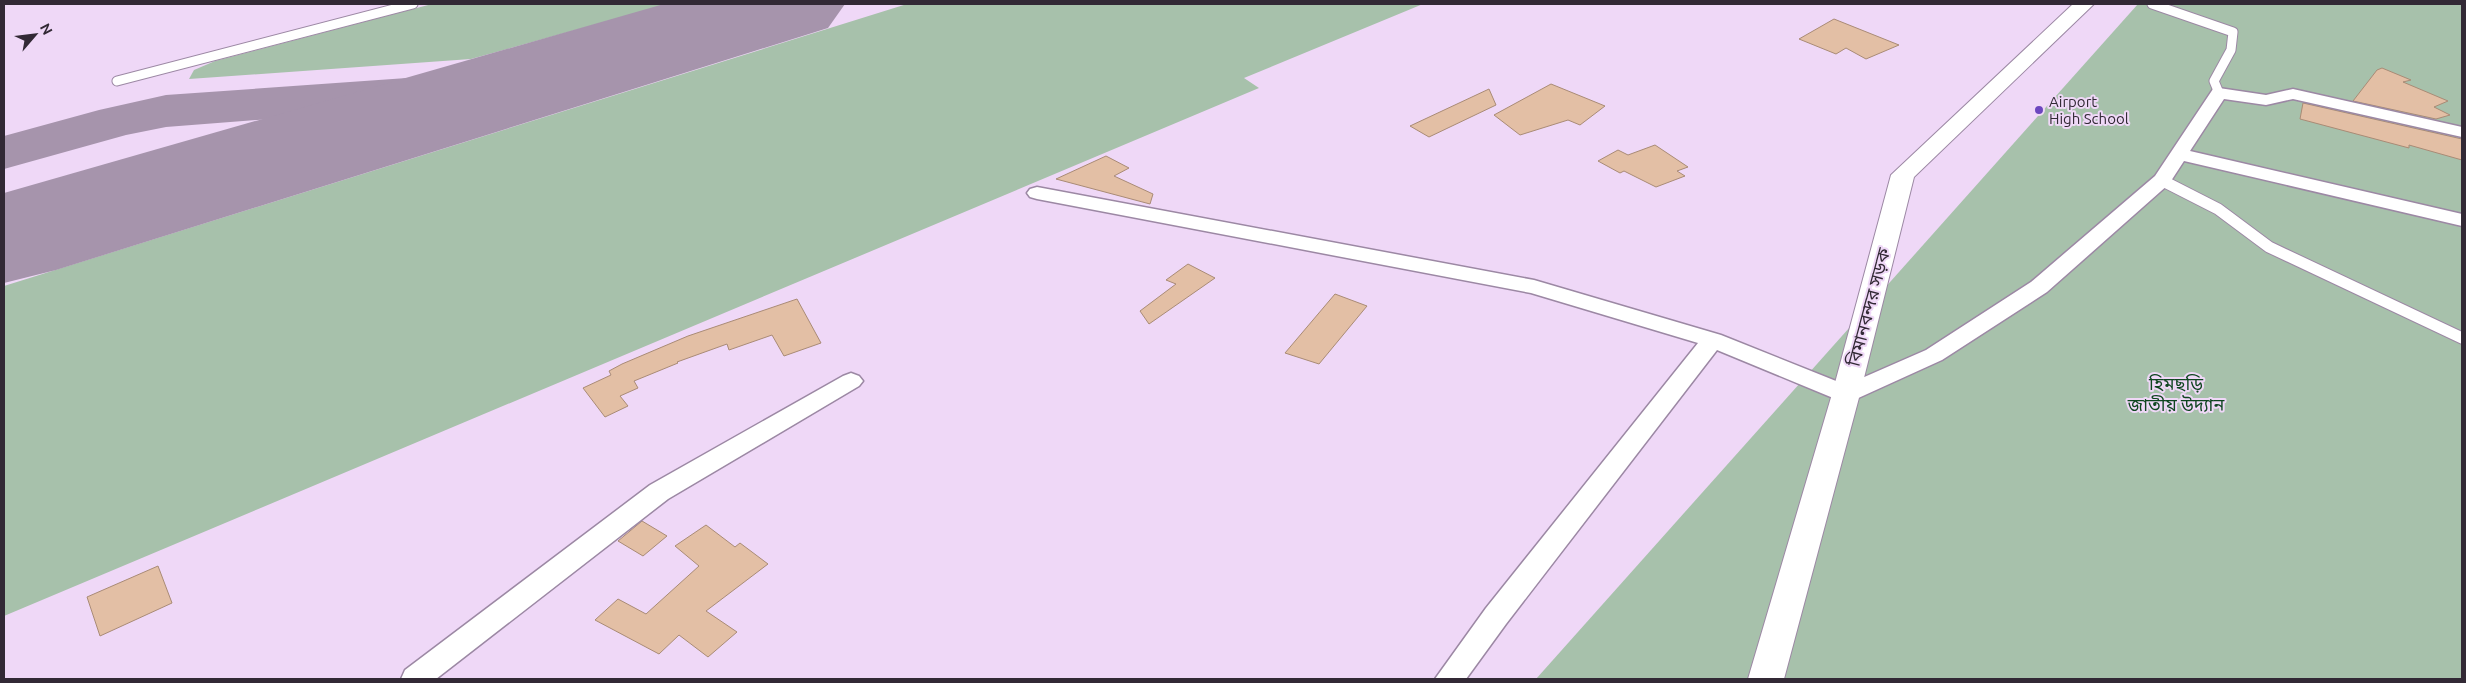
<svg xmlns="http://www.w3.org/2000/svg" width="2466" height="683" viewBox="0 0 2466 683" font-family="Ubuntu,'Noto Sans Bengali',sans-serif">
	<rect width="100%" height="100%" fill="#efd8f7"/>
	<g fill="#a7c1ab">
		<polygon points="432,4 669,4 471,59 189,79 194,70 215,61"/>
		<polygon points="907,4 1423,4 1244,78 1259,88 4,616 4,286"/>
		<polygon points="2138,4 2462,4 2462,679 1536,679"/>
	</g>
	<g fill="none" stroke-linecap="round" stroke-linejoin="round">
		<g fill="#a694ac" fill-rule="evenodd">
			<polygon points="550,60 568,64 575,75 568,86 478,103 166,127 126,135 4,169 4,136 99,110 166,95 478,73"/>
			<polygon points="120,187 140,192 149,204 140,216 111,230 40,270 25,277 4,282 4,241 85,198"/>
		</g>
		<polygon fill="#a694ac" fill-rule="evenodd" points="664,4 845,4 828,28 56,270 4,283 4,193"/>
	</g>
	<g fill="#e3bfa5" stroke="#a98b76">
		<polygon points="1834,19 1899,45 1866,59 1846,48 1836,54 1799,39"/>
		<polygon points="2382,68 2411,80 2403,82 2448,101 2434,107 2450,115 2436,119 2353,101 2377,70"/>
		<polygon points="1551,84 1605,106 1580,125 1568,120 1520,135 1494,115"/>
		<polygon points="1489,89 1496,105 1429,137 1410,126"/>
		<polygon points="2303,103 2462,139 2462,160 2409,145 2409,148 2300,119"/>
		<polygon points="1655,145 1688,167 1677,171 1685,176 1656,187 1624,171 1620,173 1598,161 1618,150 1628,155"/>
		<polygon points="1106,156 1129,168 1114,176 1153,194 1150,204 1056,179"/>
		<polygon points="1188,264 1215,278 1149,324 1140,311 1176,284 1166,280"/>
		<polygon points="1335,294 1367,306 1319,364 1285,353"/>
		<polygon points="797,299 821,343 784,356 772,335 729,350 727,344 677,362 678,363 634,381 638,388 620,396 628,406 605,417 583,388 611,375 609,371 622,364 688,336"/>
		<polygon points="642,521 667,536 643,556 618,541"/>
		<polygon points="706,525 735,547 740,543 768,564 706,611 737,632 708,657 679,635 659,654 595,620 618,599 646,614 699,566 675,546"/>
		<polygon points="158,566 172,603 100,636 87,597"/>
	</g>
	<g fill="none" stroke-linecap="round" stroke-linejoin="round">
		<g stroke="#9c88a4" stroke-width="11">
			<g id="service-far1">
				<polyline points="2152,4 2233,32 2231,50 2214,81 2219,93"/>
				<polyline points="117,81 413,4"/>
				<polyline points="2162,180 2168,183"/>
			</g>
		</g>
		<g stroke="#9c88a4" stroke-width="13">
			<polyline id="service" points="2165,182 2218,209 2269,247 2462,338"/>
		</g>
		<g stroke="#9c88a4" stroke-width="3">
			<g id="minor">
				<polygon points="2219,88 2266,95 2293,89 2462,127 2462,137 2293,99 2266,105 2224,99 2190,151 2462,214 2462,226 2184,161 2169,184 2047,292 1942,360 1854,400 1846,402 1838,400 1717,350 1506,624 1466,679 1435,679 1486,608 1698,343 1531,293 1037,199 1030,197 1027,193 1030,189 1037,187 1534,280 1721,335 1846,385 1926,350 2031,282 2155,176 2213,89"/>
				<polygon points="851,373 859,376 863,381 859,386 668,499 436,679 401,679 405,670 650,485 843,376"/>
			</g>
		</g>
		<g stroke="#9c88a4" stroke-width="2">
			<polygon id="tertiary" points="2073,4 2094,4 1914,177 1860,394 1784,679 1748,679 1832,394 1891,175"/>
		</g>
		<use href="#service-far1" stroke="#fff" stroke-width="9"/>
		<use href="#service" stroke="#fff" stroke-width="11"/>
		<use href="#minor" fill="#fff" fill-rule="evenodd"/>
		<use href="#tertiary" fill="#fff" fill-rule="evenodd"/>
	</g>
	<circle fill="#6c46bf" stroke="#efd8f7" stroke-width="2" cx="2039" cy="110" r="5"/>
	<g text-anchor="middle" dominant-baseline="central" stroke-width="4" stroke-linejoin="round" paint-order="stroke">
		<g font-size="15" fill="#322935" stroke="#efd8f7" text-anchor="start">
			<text x="2049" y="101">Airport<tspan x="2049" dy="17">High School</tspan></text>
		</g>
		<g font-size="18" fill="#322935" stroke="#efd8f7">
			<text transform="translate(1868 307) rotate(-75)">বিমানবন্দর সড়ক</text>
		</g>
		<g font-size="18" fill="#0e451f" stroke="#efd8f7">
			<text x="2176" y="383">হিমছড়ি<tspan x="2176" dy="21">জাতীয় উদ্যান</tspan></text>
		</g>
	</g>
	<rect width="2466" height="683" fill="none" stroke="#322935" stroke-width="10"/>
	<g transform="translate(35 35) rotate(62)" stroke="#efd8f7" stroke-width="4" paint-order="stroke">
	<path d="M0-4L9 19L0 12L-9 19Z" fill="#322935"/>
	<text y="-8" font-size="14" font-weight="bold" text-anchor="middle" fill="#322935">N</text>
	</g>
</svg>
